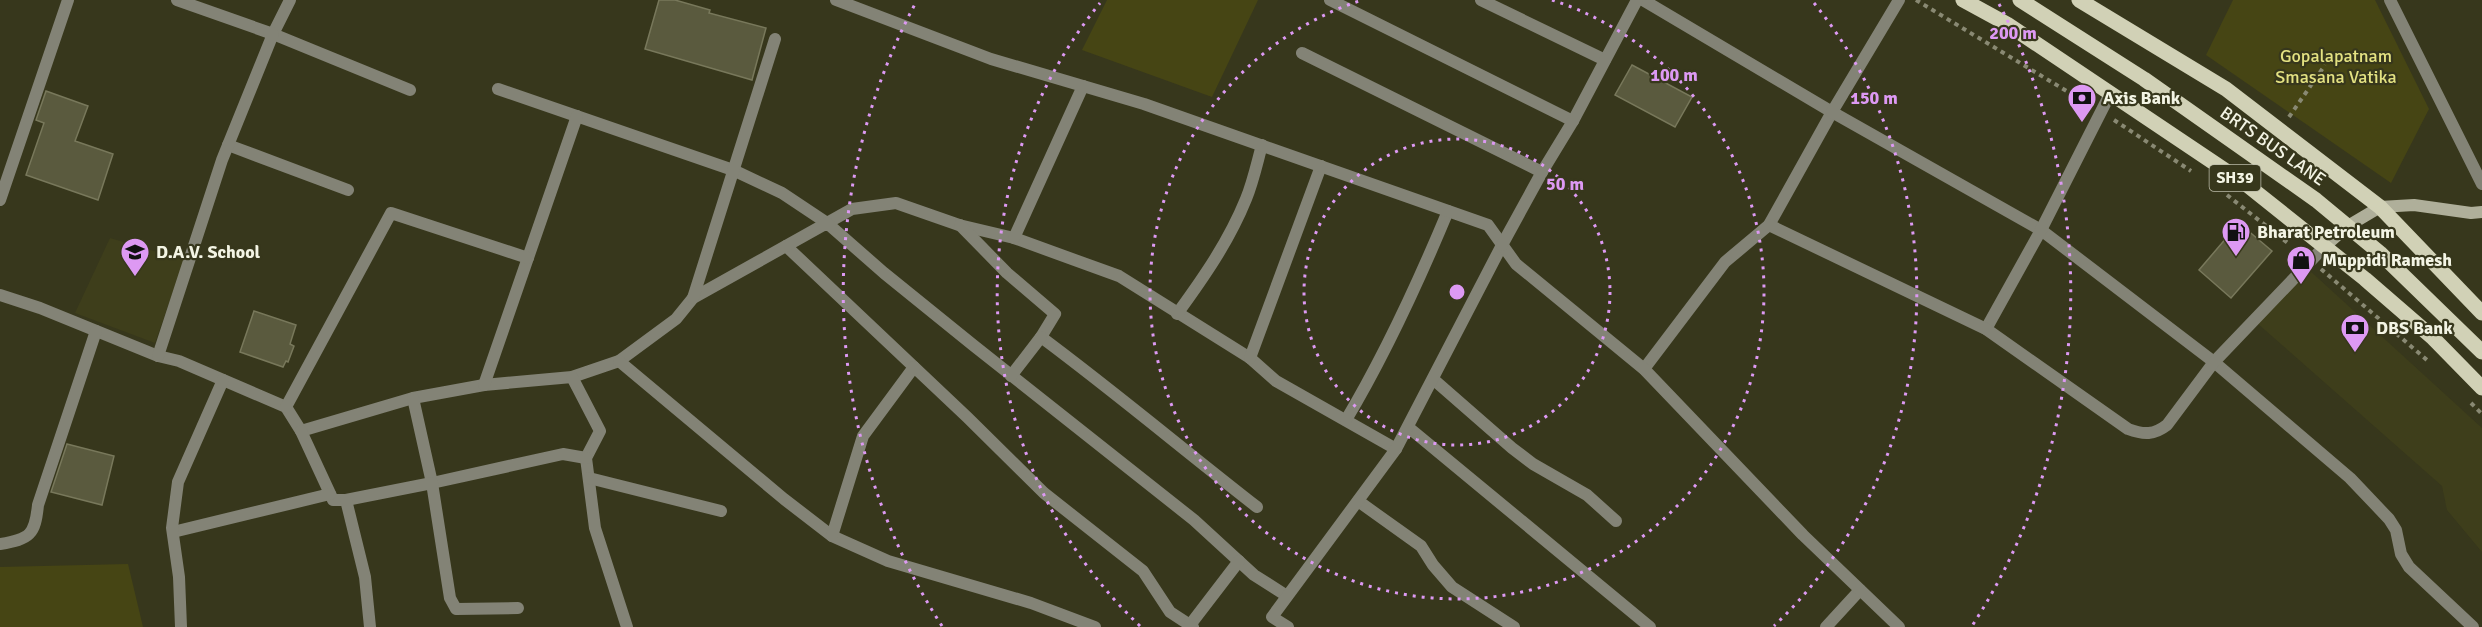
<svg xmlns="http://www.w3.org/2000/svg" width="2482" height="627" viewBox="0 0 2482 627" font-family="Signika,sans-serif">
	<rect width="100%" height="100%" fill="#37371c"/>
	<g fill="#3e3e1b">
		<polygon points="110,238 184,260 155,343 75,313"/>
		<polygon points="2308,269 2482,428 2482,552 2447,510 2442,486 2257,323"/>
	</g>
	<g fill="#464514">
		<polygon points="1107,0 1258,0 1212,97 1082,50"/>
		<polygon points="2233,0 2375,0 2429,109 2391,183 2206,55"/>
		<polygon points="128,564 143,627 0,627 0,567"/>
	</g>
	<g fill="#5a5a3e" stroke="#78785b" stroke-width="1.5">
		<polygon points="659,0 675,0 710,10 709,13 766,28 752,80 645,49"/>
		<polygon points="1632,65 1692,97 1675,127 1615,95"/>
		<polygon points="46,91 88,106 75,141 113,154 98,200 26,175 44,123 36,120"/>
		<polygon points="2239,223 2272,251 2231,298 2199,270"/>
		<polygon points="254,311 296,325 290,344 294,346 288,362 286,361 283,367 240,352"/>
		<polygon points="67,444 114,456 102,505 51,492"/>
	</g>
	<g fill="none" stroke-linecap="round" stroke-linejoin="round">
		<g stroke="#898973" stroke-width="4" stroke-dasharray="4.5 4.5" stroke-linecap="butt">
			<polyline points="1916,0 2088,104"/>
			<polyline points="2289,117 2325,65"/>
			<polyline points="2114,120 2191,171"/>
			<polyline points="2227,195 2289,244"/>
			<polyline points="2321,269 2427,360"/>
			<polyline points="2471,403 2482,414"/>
		</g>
		<g stroke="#838376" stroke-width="12">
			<polyline points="290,0 273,34 410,90"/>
			<polyline points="1330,0 1573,121"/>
			<polyline points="1481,0 1605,60"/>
			<polyline points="1643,0 1832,112 1769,225"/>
			<polyline points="1899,0 1832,112 2041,230 2214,362 2350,478 2389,519 2396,530 2401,554 2409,567 2473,627"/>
			<polyline points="2390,0 2482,184"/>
			<polyline points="1302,53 1542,172"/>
			<polyline points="498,89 733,170 782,193 827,223 852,209 896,203 959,225 1014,238 1119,276 1250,358 1276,381 1396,449"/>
			<polyline points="228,145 348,190"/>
			<polyline points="0,200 68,0"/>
			<path d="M960,225L1007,273L1055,314L1041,337C1115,392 1185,451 1257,507"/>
			<polyline points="1014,238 1083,86"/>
			<polyline points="786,246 967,417 1044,493 1143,571 1170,612 1193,627"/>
			<polyline points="0,295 40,308 158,356 179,361 286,407 301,431 413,398 484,385 572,377 619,361 676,319 693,298 827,223 884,273 973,345 1194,520 1254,575 1287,596"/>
			<polyline points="693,298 775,39"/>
			<path d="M1177,314C1204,277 1229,241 1246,199C1253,182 1257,163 1262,145"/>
			<polyline points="1986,329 2041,230 2110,94"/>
			<polyline points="158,356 222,160 273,34 177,0"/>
			<polyline points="1250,358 1321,166"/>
			<polyline points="619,361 784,499 832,536 888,561 1031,603 1095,627"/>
			<path d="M1644,369L1725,262L1769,225L1986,329L2128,429C2144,435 2154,435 2167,425L2214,362L2324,247"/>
			<polyline points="1011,376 1041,337"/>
			<polyline points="572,377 600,431 586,458 595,528 627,627"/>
			<polyline points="1433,379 1512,448 1533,464 1587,495 1616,521"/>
			<polyline points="484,385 577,116"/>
			<polyline points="413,398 432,483 563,454 586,458"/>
			<polyline points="286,407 391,213 528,258"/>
			<path d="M1346,420C1386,353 1418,283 1448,211"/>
			<polyline points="1408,427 1650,627"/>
			<polyline points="301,431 333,500 346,500 432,483 450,598 456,609 518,608"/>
			<polyline points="589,478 721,511"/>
			<polyline points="346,500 365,577 370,627"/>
			<polyline points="1358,501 1421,546 1433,565 1452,587 1514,627"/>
			<polyline points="173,532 330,494"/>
			<polyline points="832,536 863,436 914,367"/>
			<path d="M0,544C30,539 35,535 38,505L96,331"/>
			<polyline points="1190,625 1239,561"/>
			<polyline points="181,627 179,577 172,528 178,482 223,380"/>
			<polyline points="1288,627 1272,617 1396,449 1502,245"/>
			<polyline points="1826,627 1860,590"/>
		</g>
		<g stroke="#838376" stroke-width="12">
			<polyline points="836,0 991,59 1144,104 1488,225 1516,264 1644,369 1803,535 1899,627"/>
			<polyline points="1502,245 1542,172 1573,121 1637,0"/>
		</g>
		<polyline stroke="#afaf9a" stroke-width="12" points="2324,247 2348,226 2380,207 2414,205 2471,213 2482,212"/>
		<g stroke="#d1d1b6" stroke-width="15">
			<polyline points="1963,0 2007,24 2247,185 2365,279 2432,337 2482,388"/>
			<polyline points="2020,0 2144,79 2316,200 2380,253 2482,352"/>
			<polyline points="2079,0 2226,89 2380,207 2482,313"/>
		</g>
	</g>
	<g fill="none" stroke="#dd99f3" stroke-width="3" stroke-dasharray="3 6">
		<circle cx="1457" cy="292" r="153"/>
		<path d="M1552 0A307 307 0 1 1 1362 0"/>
		<path d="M1140 626A460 460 0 0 1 1100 3M1814 3A460 460 0 0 1 1774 626"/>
		<path d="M942 626A614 614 0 0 1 915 4M1999 4A614 614 0 0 1 1972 626"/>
	</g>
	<defs>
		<g id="bank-pin" transform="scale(1.5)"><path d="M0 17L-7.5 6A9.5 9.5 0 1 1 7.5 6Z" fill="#dd99f3" stroke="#37371c"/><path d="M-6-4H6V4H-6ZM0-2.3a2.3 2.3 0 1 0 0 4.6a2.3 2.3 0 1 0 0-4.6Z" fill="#111"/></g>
		<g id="fuel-pin" transform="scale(1.5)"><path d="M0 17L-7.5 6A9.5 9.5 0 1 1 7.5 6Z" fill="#dd99f3" stroke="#37371c"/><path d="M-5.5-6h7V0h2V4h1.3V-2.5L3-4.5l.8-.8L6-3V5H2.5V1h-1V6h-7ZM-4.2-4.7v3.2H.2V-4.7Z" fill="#111"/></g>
		<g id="school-pin" transform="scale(1.5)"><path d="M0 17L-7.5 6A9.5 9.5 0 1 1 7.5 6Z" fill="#dd99f3" stroke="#37371c"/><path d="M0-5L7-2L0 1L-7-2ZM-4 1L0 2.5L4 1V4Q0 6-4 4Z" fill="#111"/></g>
		<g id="shop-pin" transform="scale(1.5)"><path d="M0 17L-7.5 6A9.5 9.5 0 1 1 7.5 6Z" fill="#dd99f3" stroke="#37371c"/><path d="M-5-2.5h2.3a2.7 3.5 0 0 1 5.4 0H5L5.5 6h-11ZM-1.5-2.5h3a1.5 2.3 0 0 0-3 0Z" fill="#111"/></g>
	</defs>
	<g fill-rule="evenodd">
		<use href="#bank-pin" x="2082" y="98"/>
		<use href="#fuel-pin" x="2236" y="232"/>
		<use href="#school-pin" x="135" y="252"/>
		<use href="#shop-pin" x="2301" y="260"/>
		<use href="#bank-pin" x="2355" y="328"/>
	</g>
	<g text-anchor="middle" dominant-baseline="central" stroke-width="4.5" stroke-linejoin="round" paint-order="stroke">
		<rect fill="#37371c" stroke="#bbbba8" stroke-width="1.5" x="2209.5" y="165" width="51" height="26" rx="4.5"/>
		<g font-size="16" font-weight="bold" fill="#f3f4e4">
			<text x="2235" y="178">SH39</text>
		</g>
		<g font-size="18" fill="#e4e282" stroke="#37371c">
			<text x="2336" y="56">Gopalapatnam<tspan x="2336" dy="21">Smasana Vatika</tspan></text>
		</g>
		<g font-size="18" font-weight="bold" fill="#f3f4e4" stroke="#37371c" text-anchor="start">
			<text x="2103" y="98">Axis Bank</text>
			<text x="2257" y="232">Bharat Petroleum</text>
			<text x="156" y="252">D.A.V. School</text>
			<text x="2322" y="260">Muppidi Ramesh</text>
			<text x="2376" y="328">DBS Bank</text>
		</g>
		<g font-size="18" fill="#f3f4e4" stroke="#37371c">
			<text transform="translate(2273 146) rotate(35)">BRTS BUS LANE</text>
		</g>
	</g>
	<circle cx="1457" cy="292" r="9" fill="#dd99f3" stroke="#37371c" stroke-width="3"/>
	<g font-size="18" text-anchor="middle" font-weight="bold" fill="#dd99f3" stroke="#37371c" stroke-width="4.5" stroke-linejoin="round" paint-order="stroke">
		<text x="2013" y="39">200 m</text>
		<text x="1674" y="81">100 m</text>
		<text x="1874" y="104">150 m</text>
		<text x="1565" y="190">50 m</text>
	</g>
</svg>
